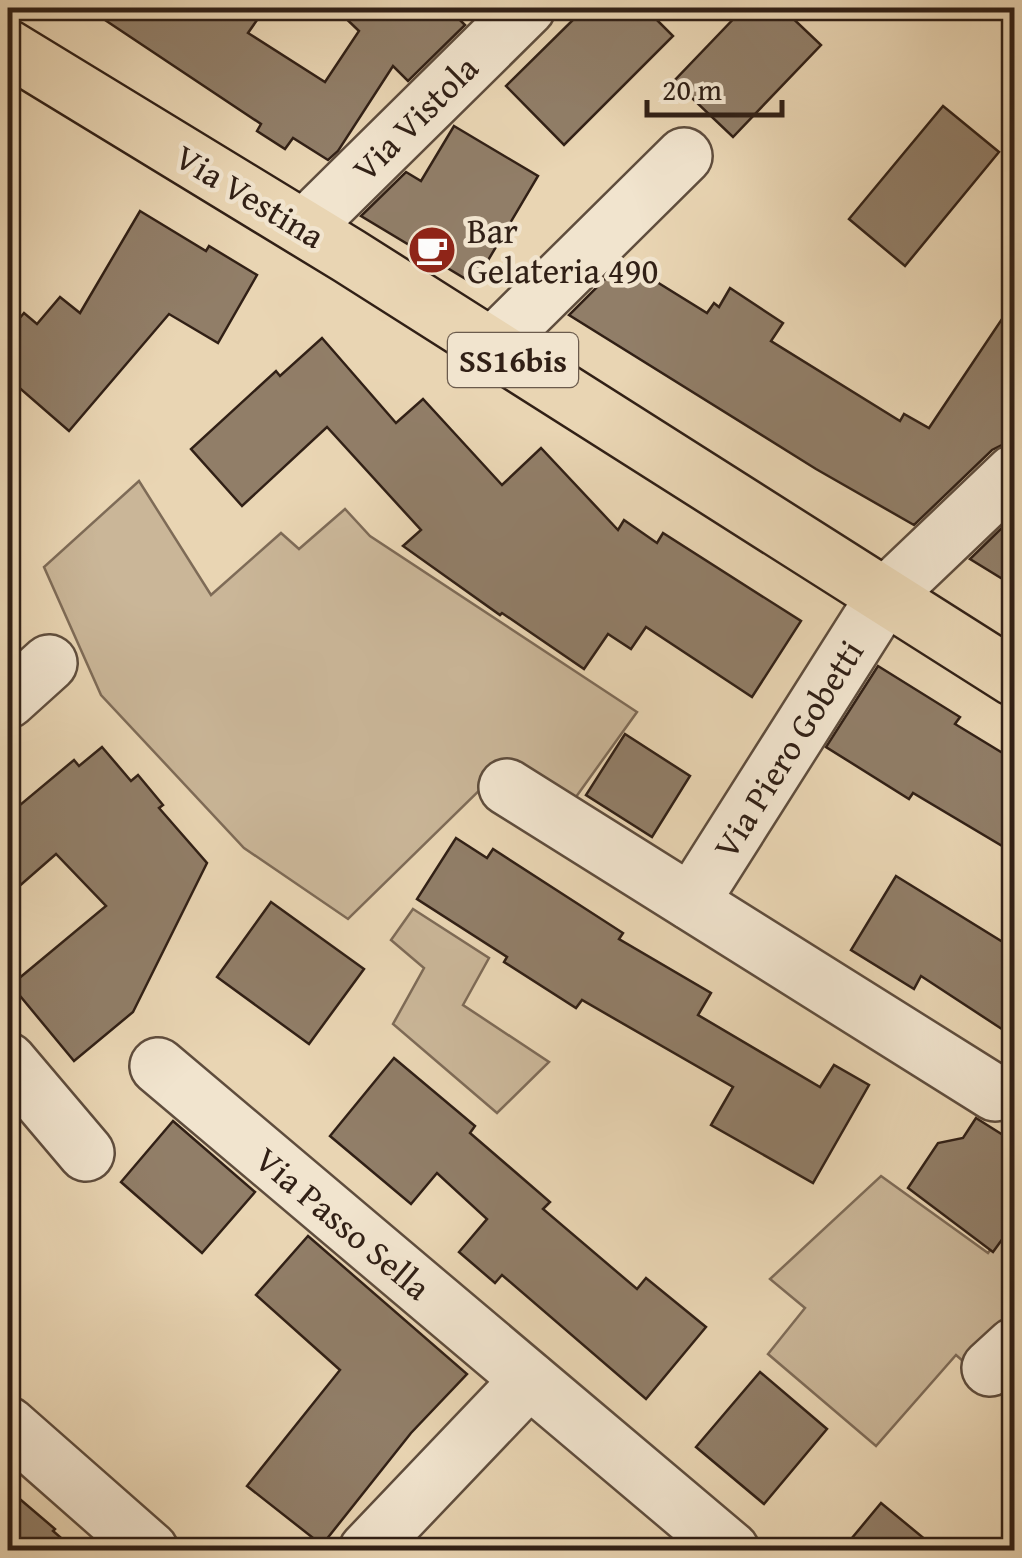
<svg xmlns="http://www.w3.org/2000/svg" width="1022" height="1558" viewBox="0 0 1022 1558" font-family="'Gentium Book Plus',serif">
	<rect width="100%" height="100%" fill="#e9d5b3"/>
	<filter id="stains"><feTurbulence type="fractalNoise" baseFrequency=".002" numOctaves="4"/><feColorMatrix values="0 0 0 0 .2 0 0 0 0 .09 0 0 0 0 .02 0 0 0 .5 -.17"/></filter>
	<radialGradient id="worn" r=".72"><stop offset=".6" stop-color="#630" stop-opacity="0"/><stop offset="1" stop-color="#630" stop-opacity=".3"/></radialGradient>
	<g fill="#cab698" stroke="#7e6b57" stroke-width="2.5">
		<polygon points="139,481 211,595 281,533 299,549 345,509 370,536 637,712 563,815 499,771 348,919 244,848 101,695 44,567"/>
		<polygon points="413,909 489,958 463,1005 549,1062 497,1113 393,1024 424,968 391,940"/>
		<polygon points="881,1176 988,1253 1014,1218 1014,1330 971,1368 956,1355 876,1446 768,1354 805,1308 770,1279"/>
	</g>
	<g fill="#917e68" stroke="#312016" stroke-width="2.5">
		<polygon points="87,8 238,8 257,20 248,33 325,82 359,31 335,8 448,8 465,25 408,81 393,66 338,151 328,160 293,138 285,149 257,131 261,124"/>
		<polygon points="585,8 645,8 673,36 564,145 506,86"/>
		<polygon points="744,8 782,8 821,45 733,137 674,81"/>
		<polygon points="943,106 999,152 905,266 849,219"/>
		<polygon points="454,126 538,176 474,284 361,216 406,172 421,181"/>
		<polygon points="140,211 206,251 209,246 257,275 218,343 169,314 69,431 8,378 8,332 24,313 37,324 60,297 80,313"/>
		<polygon points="623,261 707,313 714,303 719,307 730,288 783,323 771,341 900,421 904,414 929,428 1014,301 1014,443 1006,443 992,450 914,525 816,469 569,315"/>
		<polygon points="322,338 396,423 423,399 502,485 541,448 618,530 624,520 657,543 663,533 801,621 752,697 646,627 631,649 608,634 584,669 502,613 500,615 403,546 421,530 327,427 242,506 191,449 276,371 280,376"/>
		<polygon points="1014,516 1014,586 970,559"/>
		<polygon points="878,666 960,717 955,724 1014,760 1014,853 913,793 909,799 826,747"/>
		<polygon points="625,734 690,776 652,837 586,795"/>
		<polygon points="102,747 131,781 138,775 163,805 159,808 207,863 133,1012 74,1061 11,985 106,906 56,854 8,896 8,815 74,760 79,766"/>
		<polygon points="456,838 487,858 493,849 623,933 619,939 711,993 698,1015 820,1087 834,1065 869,1085 813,1183 711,1125 733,1087 582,1000 576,1008 504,962 507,957 417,899"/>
		<polygon points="896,876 1014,949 1014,1037 921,976 914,989 851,950"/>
		<polygon points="271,902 364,969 309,1044 217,977"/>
		<polygon points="394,1058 475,1126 470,1133 550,1202 543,1209 637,1289 646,1278 706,1327 646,1399 502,1275 495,1283 459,1252 487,1219 437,1173 411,1204 330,1136"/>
		<polygon points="976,1118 1014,1142 1014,1223 993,1252 908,1188 938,1143 963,1138"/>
		<polygon points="173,1121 255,1192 202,1253 121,1182"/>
		<polygon points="308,1236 467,1374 411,1433 322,1545 247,1486 340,1370 256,1295"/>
		<polygon points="760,1372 827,1429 764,1504 696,1447"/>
		<polygon points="8,1489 55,1529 53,1531 75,1550 8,1550"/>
		<polygon points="881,1503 938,1550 842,1550"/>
	</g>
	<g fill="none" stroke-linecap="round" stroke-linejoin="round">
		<g stroke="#5f4d3d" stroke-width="60">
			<g id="minor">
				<polyline points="304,228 527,8"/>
				<polyline points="491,347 684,156"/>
				<polyline points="8,700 49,663"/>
				<polyline points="507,787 995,1093"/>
				<polyline points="691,902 885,596 1014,473"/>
				<polyline points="8,1061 86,1153"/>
				<polyline points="158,1066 731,1550"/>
				<polyline points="990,1368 1014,1346"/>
				<polyline points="8,1425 150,1550"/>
				<polyline points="367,1550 529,1380"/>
			</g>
		</g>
		<g stroke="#312016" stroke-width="60">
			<polyline id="major" points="8,48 349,256 1014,678"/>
		</g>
		<use href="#minor" stroke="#f1e4ce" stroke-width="55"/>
		<use href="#major" stroke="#e9d5b3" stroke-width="55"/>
	</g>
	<defs>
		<g id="cafe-disc" transform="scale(2.5)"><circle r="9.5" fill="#8f2418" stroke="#f1e4ce"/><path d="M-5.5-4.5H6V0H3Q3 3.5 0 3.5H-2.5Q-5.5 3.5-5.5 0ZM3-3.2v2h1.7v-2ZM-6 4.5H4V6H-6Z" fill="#fff"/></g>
	</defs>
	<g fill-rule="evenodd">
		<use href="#cafe-disc" x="432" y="250"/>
	</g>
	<g text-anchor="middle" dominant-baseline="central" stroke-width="9" stroke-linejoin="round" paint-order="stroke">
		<rect fill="#f1e4ce" stroke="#6b5b4d" stroke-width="2.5" x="448" y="333" width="130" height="54" rx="8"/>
		<g font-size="32" font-weight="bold" fill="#312016">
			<text x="513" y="360">SS16bis</text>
		</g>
		<g font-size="35" fill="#312016" stroke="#f1e4ce">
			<text transform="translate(415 118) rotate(-45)">Via Vistola</text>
			<text transform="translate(250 196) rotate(31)">Via Vestina</text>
			<text transform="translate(788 749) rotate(-58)">Via Piero Gobetti</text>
			<text transform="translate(343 1223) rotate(40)">Via Passo Sella</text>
		</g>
		<g font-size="35" fill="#312016" stroke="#f1e4ce" text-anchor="start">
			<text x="467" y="230">Bar<tspan x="467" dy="40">Gelateria 490</tspan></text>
		</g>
	</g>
	<rect width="1022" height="1558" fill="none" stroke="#e9d5b3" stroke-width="40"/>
	<rect x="10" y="10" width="1002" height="1538" fill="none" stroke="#312016" stroke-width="5"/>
	<rect x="20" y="20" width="982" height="1518" fill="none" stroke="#312016" stroke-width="2.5"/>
	<path d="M647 100v15h135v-15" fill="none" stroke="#312016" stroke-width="5"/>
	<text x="662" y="100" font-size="30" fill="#312016" stroke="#f1e4ce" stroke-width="8" paint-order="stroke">20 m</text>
	<rect width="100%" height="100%" filter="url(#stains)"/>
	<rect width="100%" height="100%" fill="url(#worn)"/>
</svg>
